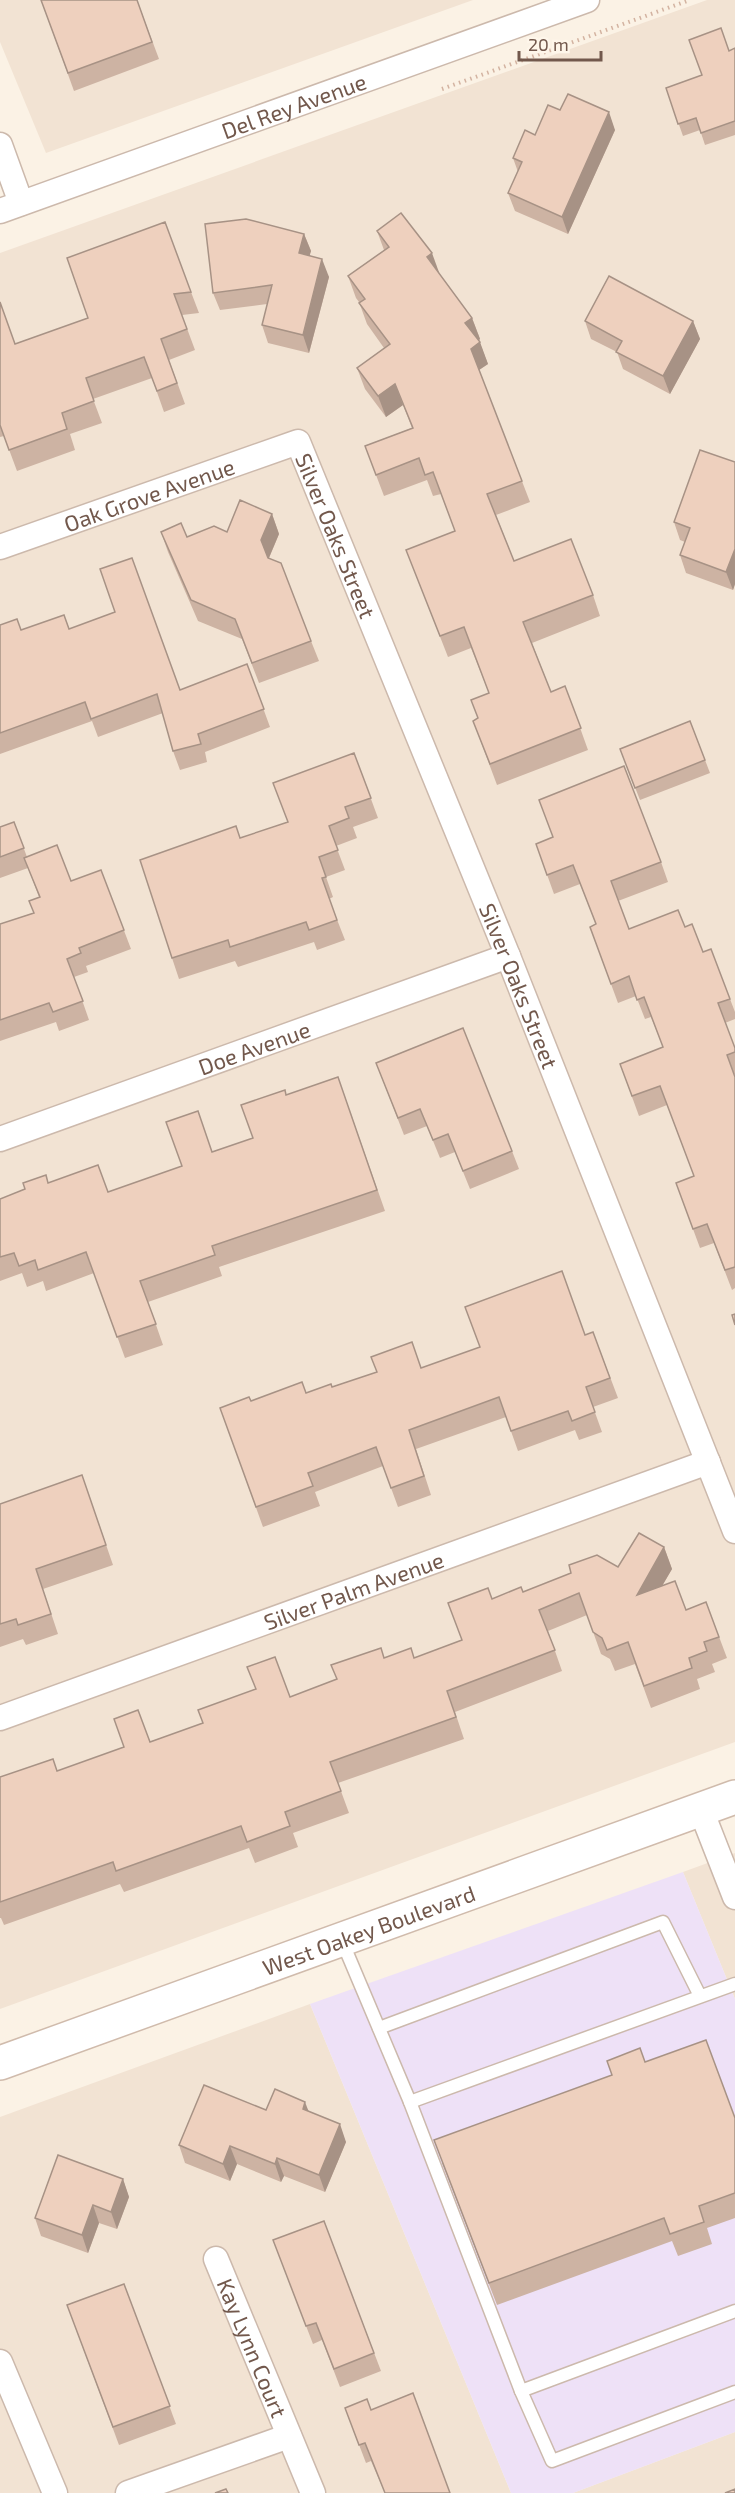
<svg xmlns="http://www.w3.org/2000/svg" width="735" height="2493" viewBox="0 0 735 2493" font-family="'Exo 2',sans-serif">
	<rect width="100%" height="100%" fill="#fbf2e5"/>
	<g fill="#f2e3d3">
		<polygon points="0,0 473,0 46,153 0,42"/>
		<polygon points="707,0 735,0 735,1742 0,2009 0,253"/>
		<polygon points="735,1853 735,1999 683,1872"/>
		<polygon points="310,2004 511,2493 0,2493 0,2117"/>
		<polygon points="735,2432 735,2493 573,2493"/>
	</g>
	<polygon fill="#eee1f7" points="683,1872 735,1999 735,2432 573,2493 511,2493 310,2004"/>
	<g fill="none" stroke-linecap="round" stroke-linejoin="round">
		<g stroke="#ccb9ac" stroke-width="15">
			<g id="lane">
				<polyline points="342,1941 410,2102"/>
				<polyline points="735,1984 410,2102 521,2391 735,2311"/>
				<polyline points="379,2028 663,1922 700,1996"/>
				<polyline points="521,2391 552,2461 735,2392"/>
			</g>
		</g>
		<g stroke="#ccb9ac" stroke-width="27">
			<g id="street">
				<polyline points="0,145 21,203"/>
				<path id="s1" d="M0,211L587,0"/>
				<path id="s2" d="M0,547L298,442L508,956L735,1531"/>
				<path id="s3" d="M0,1139L508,956"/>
				<path id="s4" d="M0,1718L708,1462"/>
				<polyline points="701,1810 735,1897"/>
				<path id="s5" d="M216,2259L313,2493"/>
				<polyline points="0,2362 55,2493"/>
				<polyline points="128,2493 289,2436"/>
			</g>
		</g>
		<g stroke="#d0bbac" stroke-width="36">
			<g id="secondary">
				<path id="s6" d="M0,2063L735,1797"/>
			</g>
		</g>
		<polyline stroke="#d3b3a1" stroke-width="4" stroke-dasharray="1.5 4.5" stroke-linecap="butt" points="442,89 690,0"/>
		<use href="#lane" stroke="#fff" stroke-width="12"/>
		<use href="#street" stroke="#fff" stroke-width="24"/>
		<use href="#secondary" stroke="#fff" stroke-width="33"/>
	</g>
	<g fill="#cdb3a3">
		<polygon points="41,0 137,0 159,59 74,91"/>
		<polygon points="735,48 735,135 705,145 700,130 683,136 666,88 702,75 729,51"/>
		<polygon points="560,110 615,130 568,234 515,211 508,193 518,172 513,158"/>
		<polygon points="377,231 439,273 472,318 480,339 479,341 488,364 479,370 530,502 496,515 514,561 593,595 600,616 532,643 551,692 565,686 588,750 497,785 473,721 478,719 489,693 471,648 448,657 406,550 455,531 441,494 433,496 427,480 384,496 365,446 412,428 403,405 386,417 365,389 357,368 384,348 367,324 359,302 356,298 348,276 384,250"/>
		<polygon points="304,234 311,251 309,256 329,277 309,353 268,343 262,325 267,304 220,310 213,293"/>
		<polygon points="67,258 191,292 199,313 182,315 195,350 169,360 185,404 164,412 152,378 93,399 102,423 70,434 75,450 17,471 4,436 0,437 0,302 15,344 88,318"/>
		<polygon points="585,321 693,321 700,339 670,394 623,369 617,352 591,339"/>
		<polygon points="735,462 735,584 733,590 686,573 680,555 685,542 680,540 674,522"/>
		<polygon points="272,514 279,534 269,558 311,641 319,661 259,683 242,639 198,621 168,552 161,532 187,537 227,532"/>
		<polygon points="0,625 22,630 69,629 180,690 247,664 270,727 205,752 207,762 180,770 173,751 163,713 98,737 92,721 0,754"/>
		<polygon points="690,721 710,773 640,800 620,749"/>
		<polygon points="354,753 378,818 353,827 357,838 336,846 345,870 326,877 333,897 329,899 345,940 317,950 314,942 238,967 235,961 179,979 172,958 240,838 288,822"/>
		<polygon points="14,822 27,857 71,881 101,870 131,949 86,966 88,972 74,977 89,1020 59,1031 56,1022 0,1041 0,924 33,913 39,897 28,868 0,878 0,827"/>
		<polygon points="536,844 661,862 668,882 618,901 629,929 685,927 703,952 730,999 735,1012 735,1019 725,1023 735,1048 735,1074 734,1074 735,1077 735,1288 732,1290 714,1243 700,1248 683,1202 694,1176 667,1105 639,1116 620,1064 663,1047 651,1017 645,1019 636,996 618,1003 590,927 596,924 580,884 554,894"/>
		<polygon points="376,1063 512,1151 519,1169 470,1189 455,1152 440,1158 427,1126 404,1135"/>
		<polygon points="338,1077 385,1211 219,1267 222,1276 148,1302 163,1345 125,1358 94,1273 46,1291 43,1281 27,1287 22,1273 0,1281 0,1199 48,1183 108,1192 182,1166 212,1152 253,1138 286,1095"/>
		<polygon points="593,1332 618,1398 593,1407 602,1432 579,1440 575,1430 518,1451 506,1417 416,1449 431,1495 398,1507 383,1466 315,1492 320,1506 263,1527 220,1408 251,1401 306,1393 421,1368 585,1335"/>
		<polygon points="82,1475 113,1565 43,1589 58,1634 26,1645 23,1639 0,1647 0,1504"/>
		<polygon points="664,1547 672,1569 662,1586 686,1610 706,1602 727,1658 712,1664 715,1672 697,1679 700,1689 651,1708 635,1664 615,1671 610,1659 601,1654 587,1615 548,1631 562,1671 455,1712 464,1739 338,1783 349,1813 293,1833 298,1847 255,1863 249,1848 124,1892 120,1884 4,1925 1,1918 0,1918 0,1777 58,1771 290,1697 337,1679 384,1657 414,1658 462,1640 492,1599 523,1592 618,1567"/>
		<polygon points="645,2062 735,2118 735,2218 707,2228 712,2244 678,2256 672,2241 497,2305 442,2163 612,2075"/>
		<polygon points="266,2110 309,2112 346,2142 325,2192 284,2176 281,2182 237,2164 230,2181 185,2163 179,2145"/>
		<polygon points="123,2179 129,2197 117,2229 99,2223 88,2253 41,2236 35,2218"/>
		<polygon points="324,2221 381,2371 340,2387 322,2340 313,2344 273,2240"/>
		<polygon points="124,2284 176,2424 119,2445 67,2305"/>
		<polygon points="345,2408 371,2410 450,2493 385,2493 371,2461 366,2463"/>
	</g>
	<g fill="#a79285">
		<polygon points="609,112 615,130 568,234 562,217"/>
		<polygon points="304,234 311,251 305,271 299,253"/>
		<polygon points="432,253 440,275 427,257"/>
		<polygon points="322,259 329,277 309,353 303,335"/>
		<polygon points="472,318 480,339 473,344 465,323"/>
		<polygon points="693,321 700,339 670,394 663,376"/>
		<polygon points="480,342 488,364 479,370 471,349"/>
		<polygon points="395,384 403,405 386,417 378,396"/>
		<polygon points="272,514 279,534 268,560 261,540"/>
		<polygon points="735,549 735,584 733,590 726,572"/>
		<polygon points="664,1547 672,1569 644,1617 637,1595"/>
		<polygon points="305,2102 312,2120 303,2109"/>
		<polygon points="340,2124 346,2142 325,2192 319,2175"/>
		<polygon points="230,2146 237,2164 230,2181 223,2164"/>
		<polygon points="277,2158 284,2176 281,2182 275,2164"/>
		<polygon points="123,2179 129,2197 117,2229 111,2212"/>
		<polygon points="93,2205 99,2223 88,2253 82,2235"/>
	</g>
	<g fill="#eed0be" stroke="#a79285" stroke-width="1.5">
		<polygon points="41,0 137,0 152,42 68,73"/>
		<polygon points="721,28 729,51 735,48 735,121 701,133 696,118 678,124 666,88 702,75 689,40"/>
		<polygon points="568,94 609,112 562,217 508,193 522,162 513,158 525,130 535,135 548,105 560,110"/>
		<polygon points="401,213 432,253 427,257 472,318 465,323 480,342 471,349 522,481 487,494 514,561 571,539 593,595 523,622 551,692 565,686 581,728 490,764 473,721 478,718 471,700 489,693 464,627 440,636 406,550 455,531 433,472 425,475 419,458 376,475 365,446 413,428 395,384 378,396 357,368 390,344 359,303 365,299 348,276 389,247 377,231"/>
		<polygon points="246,219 304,234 299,253 322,259 303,335 262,325 272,285 213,293 205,224"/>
		<polygon points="165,222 191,292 174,294 187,329 161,339 177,383 157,391 144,357 86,378 94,401 62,413 67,429 9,450 0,425 0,302 15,344 88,318 67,258"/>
		<polygon points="609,276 693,321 663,376 616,352 622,341 585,321"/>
		<polygon points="700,450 735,462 735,549 726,572 680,555 690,528 674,522"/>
		<polygon points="240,500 272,514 261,540 268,558 281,563 311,641 252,663 235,619 191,600 161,532 181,523 187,537 214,526 227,532"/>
		<polygon points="132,558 180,690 247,664 264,709 198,734 201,744 173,751 157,694 91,719 85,702 0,733 0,625 17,619 21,630 64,615 69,629 115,612 100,569"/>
		<polygon points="690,721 705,760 635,788 620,749"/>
		<polygon points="354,753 371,798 345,807 349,818 329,826 338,850 319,857 326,877 322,878 337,920 309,930 306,922 230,947 228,940 172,958 140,860 236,826 240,838 288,822 273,783"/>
		<polygon points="624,766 661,862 611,881 629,929 678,910 685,927 692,924 703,952 711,949 730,999 718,1003 735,1048 735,1052 727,1055 735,1077 735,1267 725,1270 707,1224 693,1229 676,1183 694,1176 660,1086 632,1096 620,1064 663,1047 644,997 637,1000 629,976 611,984 590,927 596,924 573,865 547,875 536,844 553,837 539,800"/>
		<polygon points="14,822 24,848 0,857 0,827"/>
		<polygon points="57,845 71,881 101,870 124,930 79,948 81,953 67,959 83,1001 53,1012 49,1003 0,1020 0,924 34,913 29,901 40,897 24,858"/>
		<polygon points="463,1028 512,1151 463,1171 448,1134 433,1140 420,1109 398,1118 376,1063"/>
		<polygon points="338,1077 377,1190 212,1246 215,1255 140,1281 156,1324 117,1337 86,1252 38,1270 35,1260 19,1266 14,1253 0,1257 0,1199 25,1189 23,1183 46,1175 48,1183 98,1165 108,1192 182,1166 166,1122 198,1111 212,1152 253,1138 241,1105 285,1090 286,1095"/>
		<polygon points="562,1271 585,1335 593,1332 610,1378 586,1387 595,1412 572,1421 568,1411 511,1431 499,1397 409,1430 424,1476 391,1488 376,1447 308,1473 313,1486 256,1507 220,1408 249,1397 251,1401 302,1382 306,1393 331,1384 332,1387 377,1372 371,1357 412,1342 421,1368 480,1347 465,1307"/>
		<polygon points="735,1314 735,1325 732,1315"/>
		<polygon points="82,1475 106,1545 36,1569 51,1614 18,1625 16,1619 0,1624 0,1504"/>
		<polygon points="639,1533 664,1547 637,1595 675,1581 686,1610 706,1602 719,1637 704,1642 707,1651 689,1658 692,1668 644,1686 628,1642 607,1650 602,1638 593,1632 579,1593 539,1610 555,1650 447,1691 456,1717 330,1762 341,1791 285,1812 290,1826 247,1842 241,1826 116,1871 113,1862 0,1902 0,1777 53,1759 57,1771 124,1747 114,1719 138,1710 150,1742 203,1723 198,1710 256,1689 247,1667 275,1657 290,1697 337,1679 331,1665 381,1648 384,1658 411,1648 414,1658 462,1640 448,1603 488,1588 492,1599 521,1587 523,1592 571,1573 569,1565 597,1555 618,1567"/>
		<polygon points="706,2040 735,2118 735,2193 699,2206 704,2222 670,2234 664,2218 489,2283 434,2140 612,2075 607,2061 640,2048 645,2062"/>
		<polygon points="204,2085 266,2110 275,2089 305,2102 303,2109 340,2124 319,2175 277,2158 275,2164 230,2146 223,2164 179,2145"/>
		<polygon points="58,2155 123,2179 111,2212 93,2205 82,2235 35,2218"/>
		<polygon points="324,2221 374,2353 334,2369 316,2323 306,2326 273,2240"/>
		<polygon points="124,2284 170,2406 113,2427 67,2305"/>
		<polygon points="413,2393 450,2493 385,2493 365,2443 359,2445 345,2408 367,2399 371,2410"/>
		<polygon points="226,2489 228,2493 215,2493"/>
		<polygon points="735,2489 735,2493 725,2493"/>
	</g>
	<g text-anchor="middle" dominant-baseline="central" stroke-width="4.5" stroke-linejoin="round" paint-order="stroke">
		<g font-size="22" fill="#72584c" stroke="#fef6ea">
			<text stroke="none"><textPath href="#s1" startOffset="312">Del Rey Avenue</textPath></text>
			<text stroke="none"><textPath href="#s2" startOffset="158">Oak Grove Avenue</textPath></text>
			<text stroke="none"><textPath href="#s2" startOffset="417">Silver Oaks Street</textPath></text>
			<text stroke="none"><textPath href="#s2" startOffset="903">Silver Oaks Street</textPath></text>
			<text stroke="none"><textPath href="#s3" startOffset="270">Doe Avenue</textPath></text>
			<text stroke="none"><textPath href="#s4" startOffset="376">Silver Palm Avenue</textPath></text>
			<text stroke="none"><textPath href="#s6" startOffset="392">West Oakey Boulevard</textPath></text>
			<text stroke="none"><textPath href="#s5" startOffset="96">Kay Lynn Court</textPath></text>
		</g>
	</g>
	<path d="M519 51v9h82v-9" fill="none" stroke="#72584c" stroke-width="3"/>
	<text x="528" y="51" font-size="18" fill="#72584c" stroke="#fef6ea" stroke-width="4.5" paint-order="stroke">20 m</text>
</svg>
